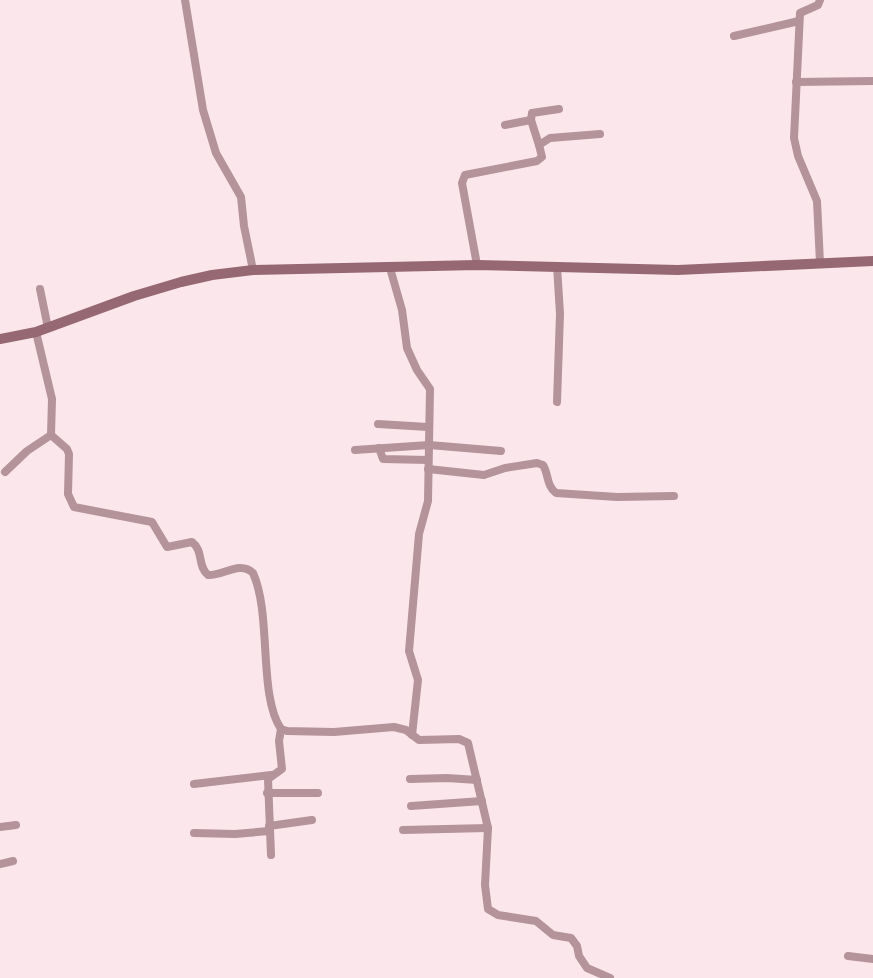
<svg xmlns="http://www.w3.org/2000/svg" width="873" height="978" viewBox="0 0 873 978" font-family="Barlow,sans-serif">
	<rect width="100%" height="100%" fill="#fbe7eb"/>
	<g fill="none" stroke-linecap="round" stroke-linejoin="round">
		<g stroke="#b4939b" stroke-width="8">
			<polyline points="185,0 203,110 216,153 241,197 244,226 253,270"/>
			<polyline points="734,36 799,21"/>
			<polyline points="796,82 873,81"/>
			<polyline points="531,120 532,113 559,109"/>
			<polyline points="505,125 531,120 539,145"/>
			<polyline points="820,263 817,201 798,156 794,138 800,13 818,5 820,0"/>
			<polyline points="477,265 462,183 465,175 537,161 542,157 539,145 550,138 600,134"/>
			<polyline points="390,268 402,310 407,348 417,370 430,389 428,501 419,534 409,651 418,680 412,735"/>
			<polyline points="40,289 48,328"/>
			<path d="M36,332L52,399L51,435L67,449L69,454L68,494L74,507L152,522L167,547L192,542C204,551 197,566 208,575C223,576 240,560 253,573C272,615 258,695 281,729L287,731L334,732L394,727L406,730L419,740L459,739L468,743L488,828L485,885L488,909L498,915L536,921L553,935L571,938L577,946L579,956L587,968L610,978"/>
			<polyline points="557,402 560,314 557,266"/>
			<polyline points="378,424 428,427"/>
			<polyline points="379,448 383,459 428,460"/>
			<polyline points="355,450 429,445 501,451"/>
			<path d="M428,469L484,475L505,468L537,463L543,465C549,475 546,485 556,493L617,497L674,496"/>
			<polyline points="5,472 27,451 51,435"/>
			<polyline points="410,779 447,778 477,780"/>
			<polyline points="194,784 271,775"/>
			<polyline points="267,793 318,793"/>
			<polyline points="411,806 482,801"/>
			<polyline points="269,826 312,820"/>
			<polyline points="0,827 16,825"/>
			<polyline points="403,830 488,828"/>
			<polyline points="194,833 235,834 269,831"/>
			<polyline points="271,855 268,779 282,769 279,741 281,729"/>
			<polyline points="0,864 13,861"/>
			<polyline points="848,956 873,959"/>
		</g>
		<polyline stroke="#966873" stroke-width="10" points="0,339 36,332 134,296 181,282 212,275 253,270 477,265 678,270 873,261"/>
	</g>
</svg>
